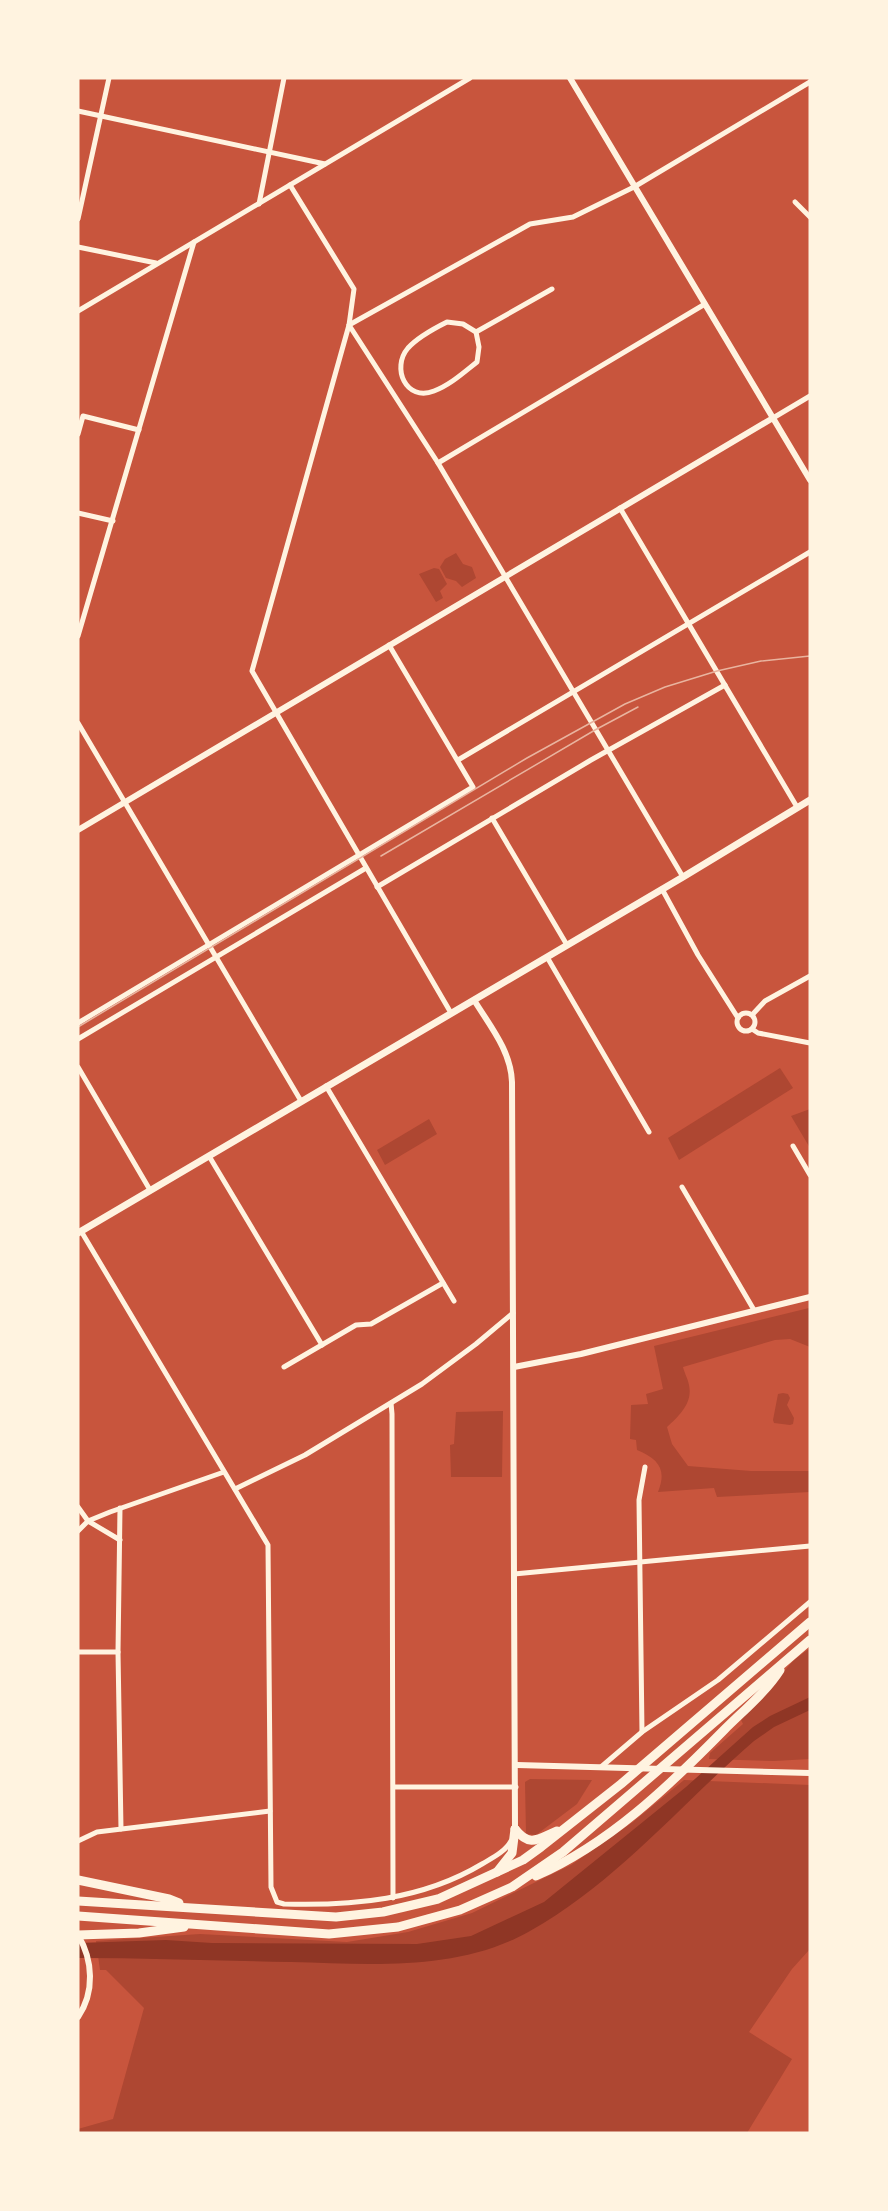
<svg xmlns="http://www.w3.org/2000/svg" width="888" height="2211" viewBox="0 0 888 2211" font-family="'Golos Text',sans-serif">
	<rect width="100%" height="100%" fill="#c8553d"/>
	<g fill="#ae4732">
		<polygon points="456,553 463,564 472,567 476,578 462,587 456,581 446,578 440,567 445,559"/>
		<polygon points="434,568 439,569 447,584 440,591 443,598 436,602 419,574"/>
		<polygon points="780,1068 793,1088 679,1160 668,1138"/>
		<polygon points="810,1109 810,1148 791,1116"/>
		<polygon points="429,1119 437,1134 385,1165 377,1150"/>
		<path d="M809,1308L810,1347L790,1339L775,1340L683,1367C684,1372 688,1379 689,1385C693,1403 679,1416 667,1427L672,1444L688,1466L751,1471H810V1492L717,1497L714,1488L658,1492C667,1470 659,1459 637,1450L636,1440L630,1439L631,1405L648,1404L646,1394L663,1389L654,1346Z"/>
		<polygon points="783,1393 788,1394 790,1398 787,1405 794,1418 793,1424 790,1425 774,1423 773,1420 778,1394"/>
		<polygon points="503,1411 502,1477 451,1477 450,1445 454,1444 456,1412"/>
		<polygon points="810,1648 810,1759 774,1761 709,1759 710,1753 743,1724 741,1720 794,1660"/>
		<polygon points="530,1779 592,1780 577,1804 536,1835 526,1834 525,1782"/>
		<polygon points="684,1780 810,1785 810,1949 792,1969 749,2032 792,2059 747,2133 78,2133 78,2129 113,2119 144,2008 106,1970 100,1970 96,1941 200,1934 347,1942 408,1932 472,1913 571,1865 633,1822"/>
	</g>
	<path fill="#8f3625" d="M810,1697V1710L774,1727L754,1741C680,1805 616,1883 530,1931C458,1972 370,1964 291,1962C220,1961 149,1958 78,1958V1943L166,1940L212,1943L417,1944L471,1936L544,1902L686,1787L753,1727L770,1716Z"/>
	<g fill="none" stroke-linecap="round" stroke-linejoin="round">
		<g stroke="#fff3e0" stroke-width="5">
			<polyline points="78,111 325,164"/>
			<polyline points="290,185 354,289 349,325 252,671 451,1013"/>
			<polyline points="795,202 810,217"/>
			<polyline points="259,204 284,78"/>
			<polyline points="78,219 109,78"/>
			<polyline points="78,247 156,263"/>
			<polyline points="78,311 470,78"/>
			<path d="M447,322L463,324L476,332L479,347L477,362C463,373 450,385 434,391C406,402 391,368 408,348C418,337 433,329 447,322Z"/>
			<polyline points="476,332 552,289"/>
			<polyline points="773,418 810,396"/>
			<polyline points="78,434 83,416 139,430"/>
			<polyline points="438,463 705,304"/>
			<polyline points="620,508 797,807"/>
			<polyline points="78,513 113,521"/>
			<polyline points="78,636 194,242"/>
			<polyline points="78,723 301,1101"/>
			<polyline points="458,760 810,552"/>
			<polyline points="492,818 567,945"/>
			<polyline points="683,877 438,463 349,325 530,224 573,217 634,187 810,82"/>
			<polyline points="377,887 591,760 725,685"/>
			<polyline points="662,889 698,955 738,1018"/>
			<polyline points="547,957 649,1132"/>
			<circle cx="746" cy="1022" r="9"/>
			<polyline points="752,1015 765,1001 810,976"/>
			<polyline points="78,1023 473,787 389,645"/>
			<polyline points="752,1029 758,1033 810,1043"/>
			<polyline points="78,1039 366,868"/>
			<polyline points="78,1067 150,1190"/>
			<polyline points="326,1086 454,1301"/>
			<polyline points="793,1146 810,1175"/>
			<polyline points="209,1156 322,1345"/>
			<polyline points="682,1187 754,1310"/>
			<path d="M81,1231L268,1545L271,1887L277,1902L284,1904C353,1906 422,1900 482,1864C492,1858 505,1852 511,1841"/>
			<polyline points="284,1367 356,1325 371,1324 443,1283"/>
			<polyline points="391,1403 392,1414 393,1898"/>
			<polyline points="235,1489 305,1455 422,1384 476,1344 513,1313"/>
			<polyline points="78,1507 88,1521 120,1540"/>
			<polyline points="120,1508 118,1652 121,1829"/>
			<polyline points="78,1531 88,1521 110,1512 224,1472"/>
			<polyline points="514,1574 810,1546"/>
			<polyline points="78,1652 118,1652"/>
			<polyline points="642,1732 639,1500 645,1467"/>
			<polyline points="601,1767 642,1732 718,1680 810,1602"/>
			<polyline points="394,1787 516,1787"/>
			<polyline points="78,1841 97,1832 270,1811"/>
		</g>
		<g stroke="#fff3e0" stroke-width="6">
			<polyline points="570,78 810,480"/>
			<polyline points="78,830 773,418"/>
			<path d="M474,1000C490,1026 511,1051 512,1082L515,1829"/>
			<polyline points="514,1367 581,1354 810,1297"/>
			<polyline points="517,1765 810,1773"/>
			<path d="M78,1935C93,1960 95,1992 78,2017"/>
		</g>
		<polyline stroke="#fff3e0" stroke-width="7" points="78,1233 683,877 810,800"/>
		<g stroke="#fff3e0" stroke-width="9">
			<path d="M515,1829C530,1848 538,1839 557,1831"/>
			<polyline points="497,1872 512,1853 515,1829"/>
			<path d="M536,1876C609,1844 669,1786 724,1730C743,1711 766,1692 780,1670"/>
			<polyline points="78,1880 169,1899 179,1903"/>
			<polyline points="78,1901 336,1917 383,1912 438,1899 523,1860 541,1847 621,1784 810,1622"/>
			<polyline points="78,1916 329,1934 398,1927 460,1910 512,1887 563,1852 810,1640"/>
			<polyline points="78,1935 139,1933 184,1927"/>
		</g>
		<g stroke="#e9b49f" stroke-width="1.5">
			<polyline points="381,856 595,730 638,707"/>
			<polyline points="78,1027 527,758 625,704 665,687 717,671 761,661 810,656"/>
		</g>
	</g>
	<rect width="888" height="2211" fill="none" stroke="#fff3e0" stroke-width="159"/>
</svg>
